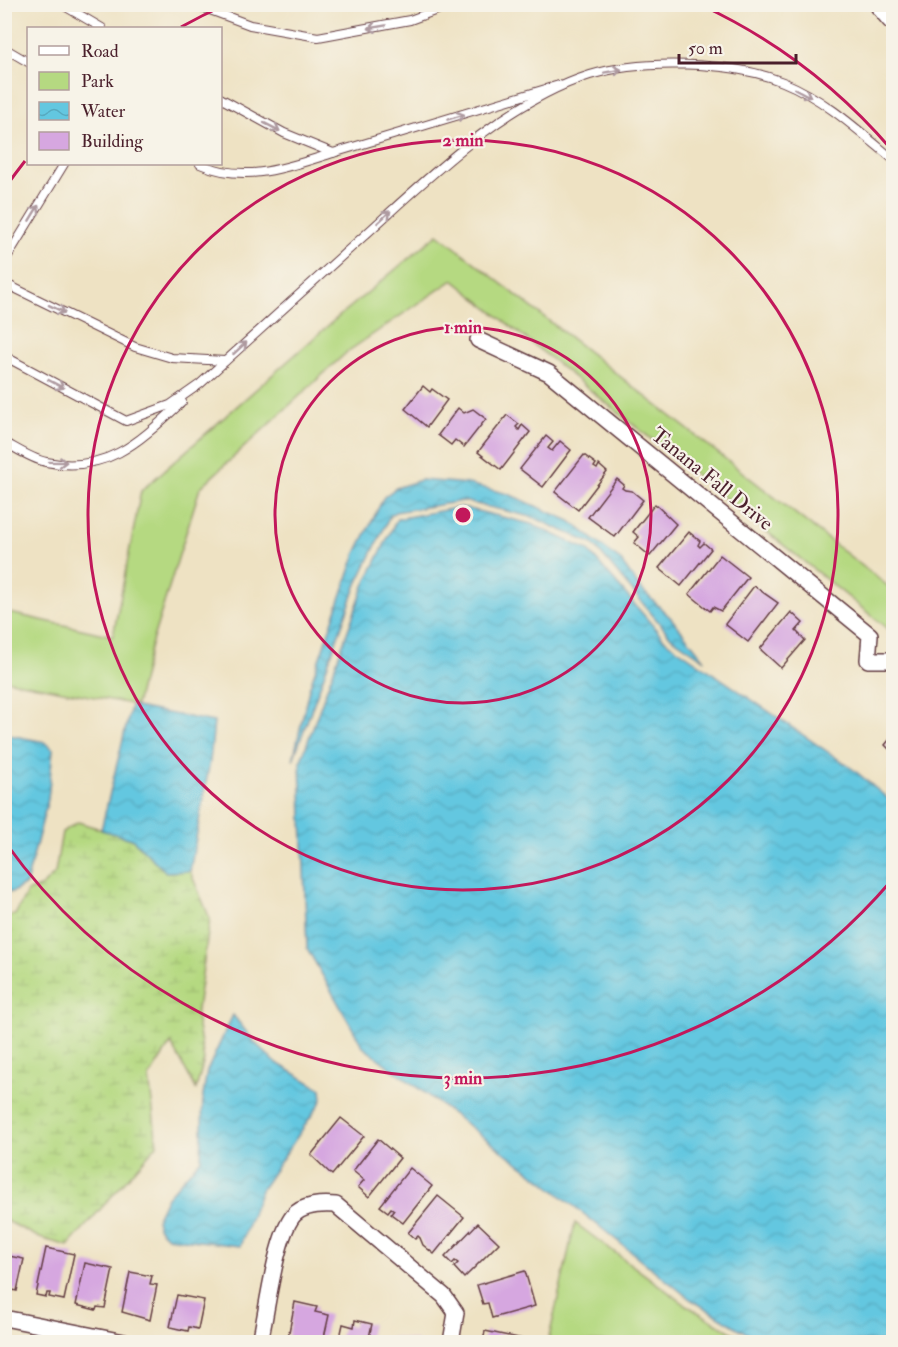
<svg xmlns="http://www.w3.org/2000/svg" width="898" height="1347" viewBox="0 0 898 1347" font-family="'IM FELL Double Pica',serif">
	<defs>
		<pattern id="wetland-marsh" width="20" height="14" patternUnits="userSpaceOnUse" patternTransform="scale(1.5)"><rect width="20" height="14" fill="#b5d981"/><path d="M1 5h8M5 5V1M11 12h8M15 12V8" fill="none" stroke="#9dba70"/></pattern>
		<pattern id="water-waves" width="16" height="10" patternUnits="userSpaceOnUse" patternTransform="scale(1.5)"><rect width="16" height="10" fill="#63c7e0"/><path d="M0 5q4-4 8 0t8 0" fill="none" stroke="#57aac0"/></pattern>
	</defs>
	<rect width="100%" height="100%" fill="#f7f3e8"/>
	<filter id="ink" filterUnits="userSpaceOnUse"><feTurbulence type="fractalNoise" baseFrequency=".0167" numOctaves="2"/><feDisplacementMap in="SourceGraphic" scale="12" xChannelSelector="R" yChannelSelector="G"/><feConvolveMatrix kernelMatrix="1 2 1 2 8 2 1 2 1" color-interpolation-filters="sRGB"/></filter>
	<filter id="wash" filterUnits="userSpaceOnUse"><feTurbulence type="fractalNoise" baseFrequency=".008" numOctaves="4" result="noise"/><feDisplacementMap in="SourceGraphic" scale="24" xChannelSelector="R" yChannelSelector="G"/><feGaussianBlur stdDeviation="1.35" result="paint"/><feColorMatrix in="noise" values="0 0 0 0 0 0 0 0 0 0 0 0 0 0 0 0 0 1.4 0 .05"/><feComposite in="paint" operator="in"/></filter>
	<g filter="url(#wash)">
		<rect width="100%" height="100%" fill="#eee2c3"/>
		<g fill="#b5d981" stroke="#807c56" stroke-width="1.5">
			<polygon points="438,234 893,590 893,633 453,280 347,352 200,488 151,645 136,705 5,680 5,612 113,636 141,491 331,323"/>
			<polygon points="575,1223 686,1305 748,1342 548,1342"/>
		</g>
		<polygon fill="url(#wetland-marsh)" stroke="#807c56" stroke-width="1.5" points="78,822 132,839 166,872 190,871 210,919 196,1016 204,1060 196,1089 171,1043 149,1077 157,1145 68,1246 40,1238 5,1220 4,916 15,915 27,892 42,886 55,873 62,832"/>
		<g fill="url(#water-waves)" stroke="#567386" stroke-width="1.5">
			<polygon points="421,480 468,484 508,494 570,521 620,560 640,588 671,618 705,660 671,637 593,544 532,517 463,501 395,512 390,516 357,584 293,760 309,689 356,553 384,497 396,488"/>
			<polygon points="461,507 531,524 588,550 666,641 854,770 893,803 893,1342 761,1342 690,1299 544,1182 363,1047 307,948 300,763 364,586 397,519"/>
			<polygon points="131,706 214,722 210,761 190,871 166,872 132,839 101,830"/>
			<polygon points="4,734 45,742 53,749 48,799 26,884 13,892 5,892"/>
			<polygon points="233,1015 255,1043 275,1062 321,1089 322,1100 261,1190 240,1246 167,1237 159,1229 156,1220 167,1197 201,1159 203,1096 207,1071"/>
		</g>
		<g id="blocks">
			<g fill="#d6a7e0">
				<polygon points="423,386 430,392 432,389 447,400 427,427 405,409"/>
				<polygon points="458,408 464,413 473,409 486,419 464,447 455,440 451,445 438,435"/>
				<polygon points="507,415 519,424 516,427 519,430 522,425 530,432 501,470 478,452"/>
				<polygon points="546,436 553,442 548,448 552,451 560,441 571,450 543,487 520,469"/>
				<polygon points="584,455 596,464 594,467 597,469 599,465 607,472 578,510 555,492"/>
				<polygon points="617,479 624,485 622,488 625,490 632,491 643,500 615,537 588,517"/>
				<polygon points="655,504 676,524 650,556 634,543 639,537 633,532"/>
				<polygon points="689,532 700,541 698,545 700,547 704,543 711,549 681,586 659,568"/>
				<polygon points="720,555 748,577 721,611 713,607 710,611 689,594"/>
				<polygon points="754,586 778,603 748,642 725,624"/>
				<polygon points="791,612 803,623 796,631 805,640 781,668 760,649"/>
				<polygon points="894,734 894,754 885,745"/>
				<polygon points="341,1118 364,1136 332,1175 311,1155"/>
				<polygon points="378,1139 400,1158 369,1197 358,1187 364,1180 353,1171"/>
				<polygon points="410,1168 432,1186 403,1223 391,1214 394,1210 391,1208 388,1212 380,1206"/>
				<polygon points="438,1196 464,1217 434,1254 423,1245 420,1238 418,1236 415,1239 408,1233"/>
				<polygon points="478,1223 499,1243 464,1278 454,1267 458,1263 455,1261 452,1264 445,1257"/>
				<polygon points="46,1248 74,1254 64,1300 49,1297 50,1293 47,1293 46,1297 36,1295"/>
				<polygon points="4,1255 24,1259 17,1291 4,1288"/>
				<polygon points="85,1263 113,1269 105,1308 97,1307 96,1310 76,1305"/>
				<polygon points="525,1271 535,1306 492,1318 488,1303 483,1304 477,1285"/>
				<polygon points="130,1272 152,1276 150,1284 157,1285 150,1320 122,1312"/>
				<polygon points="177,1295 204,1300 198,1329 189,1327 188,1331 170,1327"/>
				<polygon points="295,1302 317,1307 315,1312 329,1315 323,1342 287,1342"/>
				<polygon points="355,1320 372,1324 368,1342 339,1342 343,1324 354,1327"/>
				<polygon points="485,1331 533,1341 533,1342 483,1342"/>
				<polygon points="392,1337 417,1341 417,1342 391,1342"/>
			</g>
		</g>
	</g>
	<g filter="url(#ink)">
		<use href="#blocks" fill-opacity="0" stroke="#633c42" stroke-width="1.5"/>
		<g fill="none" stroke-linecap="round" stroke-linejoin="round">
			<g stroke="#633c42" stroke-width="10">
				<g id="lane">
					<polyline points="61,4 102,28"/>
					<polyline points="194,4 250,25 318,37 410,20 453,4"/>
					<polyline points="4,48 28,62"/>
					<polyline points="220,98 284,133 333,153 559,85"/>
					<path d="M200,164C246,184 288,167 333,153"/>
					<polyline points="4,262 64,164"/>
					<polyline points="4,283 135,347 172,358 225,361"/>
					<path d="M4,356L126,421L170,405L200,384C255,334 310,285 365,235C430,176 505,102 590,75C642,59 732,61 783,82C825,99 859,131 894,160"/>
					<path d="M4,442C17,449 32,459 46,462C108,474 140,441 182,402"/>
				</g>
			</g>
			<g stroke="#633c42" stroke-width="18">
				<g id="street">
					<polyline points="478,340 549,373 870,635 868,660 894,660"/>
					<polyline points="4,1318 124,1342"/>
					<path d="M260,1342C267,1311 275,1239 293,1216C303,1204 322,1204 336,1205L444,1296L456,1313L451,1342"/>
				</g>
			</g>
			<g stroke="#633c42" stroke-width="30">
				<polyline id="highway" points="884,4 894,16"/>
			</g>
			<use href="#lane" stroke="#fff" stroke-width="8"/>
			<use href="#street" stroke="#fff" stroke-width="15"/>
			<use href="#highway" stroke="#fff" stroke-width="27"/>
		</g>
		<defs><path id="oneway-shaft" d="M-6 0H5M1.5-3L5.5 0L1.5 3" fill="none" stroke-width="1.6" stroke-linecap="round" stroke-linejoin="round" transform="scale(1.5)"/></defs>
		<g stroke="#ae9aa0">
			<use href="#oneway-shaft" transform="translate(377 27) rotate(170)"/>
			<use href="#oneway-shaft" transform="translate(613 71) rotate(-10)"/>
			<use href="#oneway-shaft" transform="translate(803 93) rotate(28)"/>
			<use href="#oneway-shaft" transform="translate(456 117) rotate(-17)"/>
			<use href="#oneway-shaft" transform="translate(272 127) rotate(27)"/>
			<use href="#oneway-shaft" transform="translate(34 213) rotate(-59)"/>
			<use href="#oneway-shaft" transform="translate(384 217) rotate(-42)"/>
			<use href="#oneway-shaft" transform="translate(57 309) rotate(25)"/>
			<use href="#oneway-shaft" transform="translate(240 348) rotate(-42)"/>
			<use href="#oneway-shaft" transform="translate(56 384) rotate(28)"/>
			<use href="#oneway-shaft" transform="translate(58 462) rotate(1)"/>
		</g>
	</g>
	<g fill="none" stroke="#c2185b" stroke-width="3">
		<circle cx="463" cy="515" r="188"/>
		<circle cx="463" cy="515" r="375"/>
		<path d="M891 881A563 563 0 0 1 5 842M5 188A563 563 0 0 1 25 161M181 27A563 563 0 0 1 225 5M701 5A563 563 0 0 1 891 149"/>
	</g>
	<g text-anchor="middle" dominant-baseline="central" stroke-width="4.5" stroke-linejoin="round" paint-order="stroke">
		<g font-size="21" fill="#4a1f2b" stroke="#f7f3e8">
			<text transform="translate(712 479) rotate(39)">Tanana Fall Drive</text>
		</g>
	</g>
	<circle cx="463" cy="515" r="9" fill="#c2185b" stroke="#f7f3e8" stroke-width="3"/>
	<g font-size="18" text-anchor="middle" font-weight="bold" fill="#c2185b" stroke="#f7f3e8" stroke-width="4.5" stroke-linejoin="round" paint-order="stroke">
		<text x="463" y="146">2 min</text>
		<text x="463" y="333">1 min</text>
		<text x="463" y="1084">3 min</text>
	</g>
	<rect width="898" height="1347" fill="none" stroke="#f7f3e8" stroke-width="24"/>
	<rect x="27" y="27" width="195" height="138" fill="#f7f3e8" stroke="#b29e9c" stroke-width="1.5"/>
	<rect x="39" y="46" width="30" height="9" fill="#ffffff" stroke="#b29e9c" stroke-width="1.5"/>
	<text x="81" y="57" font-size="18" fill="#4a1f2b">Road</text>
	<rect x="39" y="72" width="30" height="18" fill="#b5d981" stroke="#b29e9c" stroke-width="1.5"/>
	<text x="81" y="87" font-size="18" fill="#4a1f2b">Park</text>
	<rect x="39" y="102" width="30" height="18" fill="url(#water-waves)" stroke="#b29e9c" stroke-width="1.5"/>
	<text x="81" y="117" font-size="18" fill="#4a1f2b">Water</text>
	<rect x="39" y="132" width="30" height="18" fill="#d6a7e0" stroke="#b29e9c" stroke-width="1.5"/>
	<text x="81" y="147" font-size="18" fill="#4a1f2b">Building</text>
	<path d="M679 54v9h117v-9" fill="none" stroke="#4a1f2b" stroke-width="3"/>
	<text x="688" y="54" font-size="18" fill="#4a1f2b" stroke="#f7f3e8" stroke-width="4.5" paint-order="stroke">50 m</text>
</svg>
